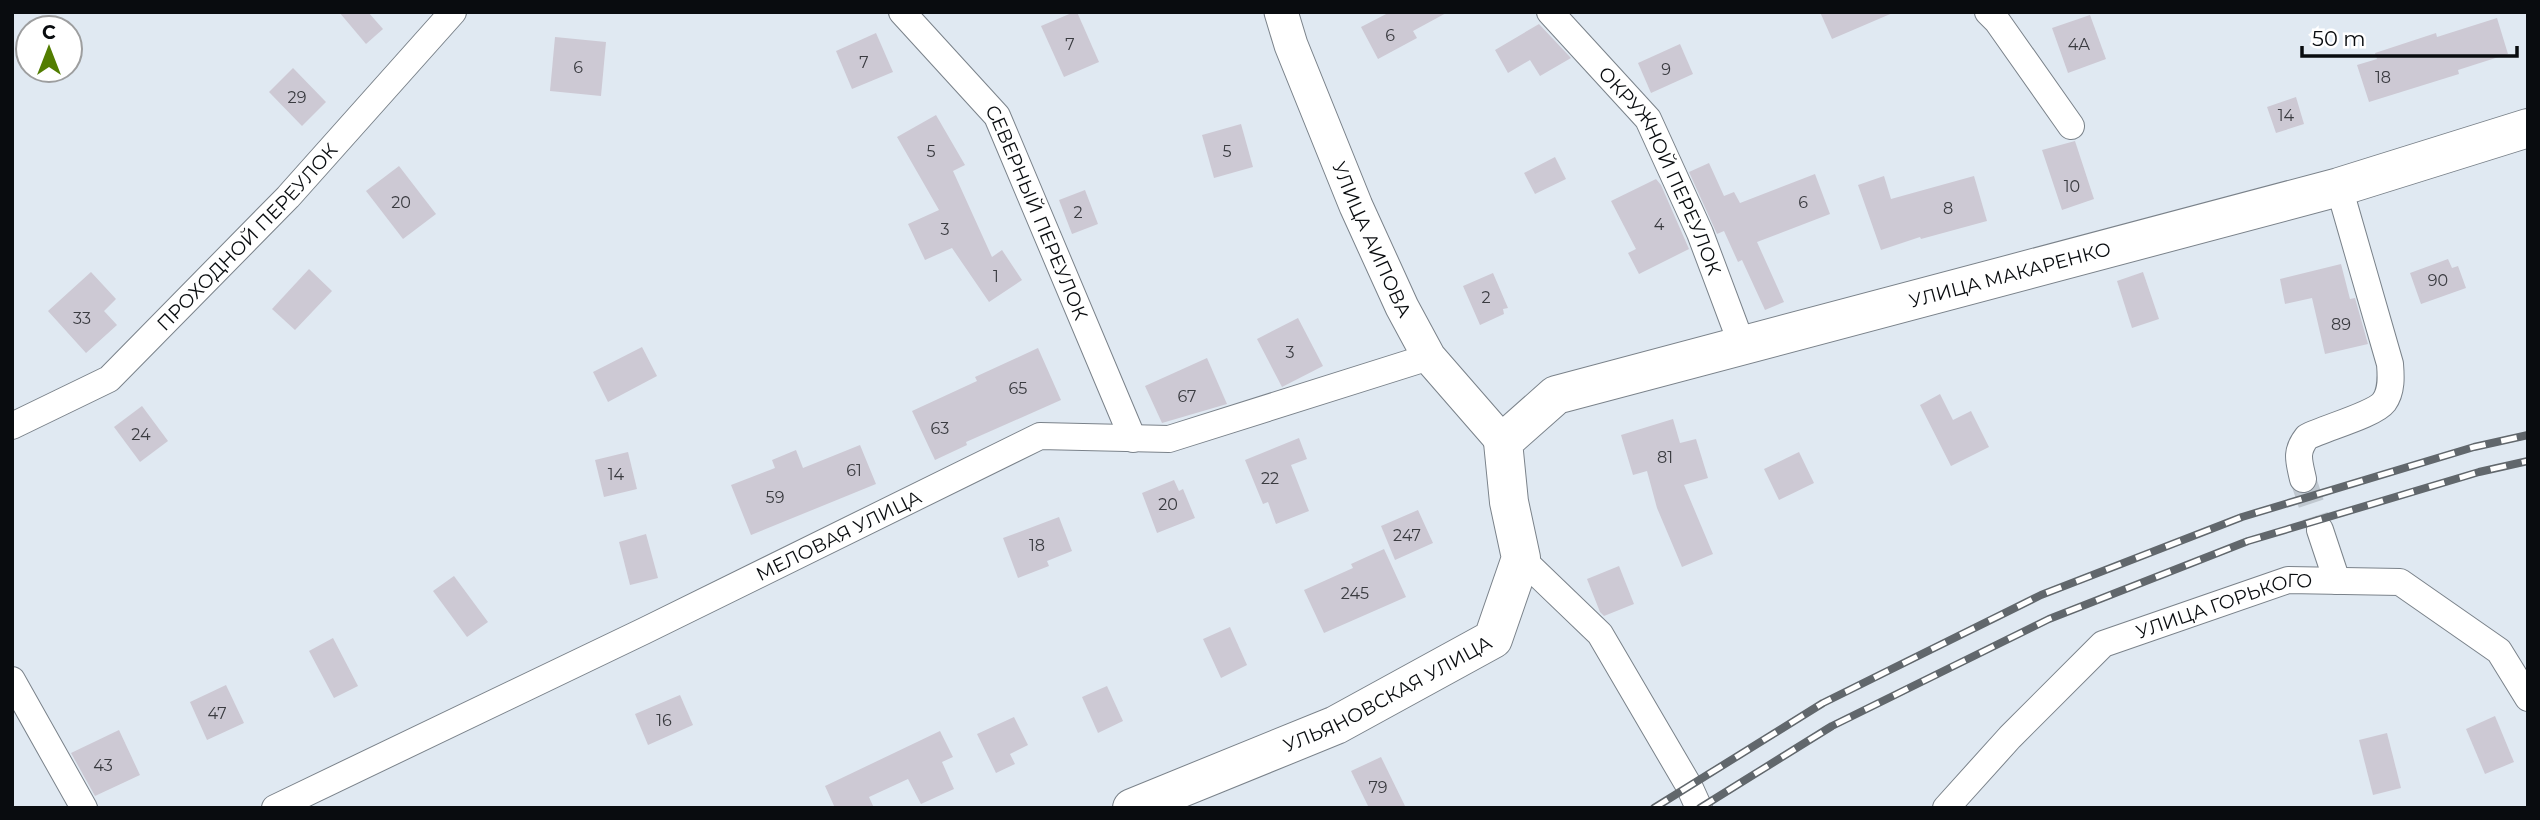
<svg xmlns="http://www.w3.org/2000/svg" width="2540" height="820" viewBox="0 0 2540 820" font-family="Montserrat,sans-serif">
	<rect width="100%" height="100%" fill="#e0e9f2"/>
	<g fill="#cdc9d4">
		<polygon points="339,12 368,12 383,29 366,44"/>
		<polygon points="1074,12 1077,12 1099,62 1064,77 1041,26"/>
		<polygon points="1390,12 1448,12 1413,31 1417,38 1378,59 1361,27"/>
		<polygon points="1820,12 1895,12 1832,39"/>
		<polygon points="2090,15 2106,59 2068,73 2052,28"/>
		<polygon points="2497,18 2508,54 2458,70 2459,74 2369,102 2357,65 2377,59 2375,53 2436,33 2437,37"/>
		<polygon points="1539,24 1571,58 1540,76 1530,60 1508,73 1495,50"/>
		<polygon points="876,33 893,72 852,89 836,51"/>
		<polygon points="555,37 606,42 601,96 550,91"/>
		<polygon points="1680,44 1693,74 1651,93 1638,63"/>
		<polygon points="293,68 326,102 302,126 269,92"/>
		<polygon points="2296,97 2304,124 2276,133 2267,107"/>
		<polygon points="936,115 965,165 953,171 992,257 1002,250 1022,280 989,302 952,248 925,260 908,224 939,210 897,137"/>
		<polygon points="1241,124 1253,167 1214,178 1202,135"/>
		<polygon points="2075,141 2094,199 2062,210 2042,150"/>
		<polygon points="1555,157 1566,179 1535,194 1524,173"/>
		<polygon points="1709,163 1724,196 1734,192 1740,203 1815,174 1830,214 1757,242 1784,302 1765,310 1742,260 1738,262 1724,231 1717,234 1689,172"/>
		<polygon points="399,166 436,214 403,239 366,191"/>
		<polygon points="1884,176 1891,199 1974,176 1987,221 1921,239 1920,237 1881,250 1858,185"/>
		<polygon points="1656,179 1661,185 1689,249 1639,274 1628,253 1636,249 1611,201"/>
		<polygon points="1085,190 1098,224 1072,234 1059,200"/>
		<polygon points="2448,259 2452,268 2458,266 2466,288 2421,304 2410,273"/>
		<polygon points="2341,264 2350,299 2355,298 2368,344 2325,354 2312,298 2285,304 2280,279"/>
		<polygon points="309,269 332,291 295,330 272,309"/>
		<polygon points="91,272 116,299 104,311 117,325 86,353 48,311"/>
		<polygon points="2143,272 2159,319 2132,328 2117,281"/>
		<polygon points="1493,273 1508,308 1503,309 1504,314 1480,325 1463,286"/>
		<polygon points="1298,318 1323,366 1282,387 1257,339"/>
		<polygon points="642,347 657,376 608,402 593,372"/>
		<polygon points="1038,348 1061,400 966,442 967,445 935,460 912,411 977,381 975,377"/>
		<polygon points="1207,358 1227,404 1162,423 1145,386"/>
		<polygon points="1940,394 1953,420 1971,411 1989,447 1951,466 1920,405"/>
		<polygon points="142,406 168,441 140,462 114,427"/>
		<polygon points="1673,419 1680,443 1696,439 1708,478 1684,485 1713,554 1682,567 1657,508 1647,471 1633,475 1621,435"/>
		<polygon points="1299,438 1307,459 1291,465 1309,511 1276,524 1268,502 1263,504 1245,460"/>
		<polygon points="860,445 876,484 751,535 731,485 775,468 772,460 796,450 803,468"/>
		<polygon points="628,452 637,489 604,497 595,460"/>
		<polygon points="1799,452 1814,483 1779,500 1764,469"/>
		<polygon points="1174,480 1179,491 1183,489 1195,518 1157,533 1142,493"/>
		<polygon points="1418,510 1433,543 1395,560 1381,526"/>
		<polygon points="1059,517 1072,551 1047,561 1049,566 1018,578 1003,538"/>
		<polygon points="646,534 658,578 630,585 619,542"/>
		<polygon points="1384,549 1406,597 1324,633 1304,590 1353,568 1351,564"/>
		<polygon points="1619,566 1634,604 1604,616 1600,612 1587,579"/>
		<polygon points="454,576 488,622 467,637 433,591"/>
		<polygon points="1230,627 1247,665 1221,678 1203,639"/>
		<polygon points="333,638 358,686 334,698 309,651"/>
		<polygon points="226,685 244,723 207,740 190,702"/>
		<polygon points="1107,686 1123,721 1098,733 1082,697"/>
		<polygon points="680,695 693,725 648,745 635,714"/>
		<polygon points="2495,716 2514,762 2485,774 2466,729"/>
		<polygon points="1014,717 1028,745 1010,754 1015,764 996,773 977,734"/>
		<polygon points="119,730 140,775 95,796 71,753"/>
		<polygon points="940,731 953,757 942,762 954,789 921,804 908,779 869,797 874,808 835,808 825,786"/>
		<polygon points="2387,733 2401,788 2373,795 2359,740"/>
		<polygon points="1381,757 1406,808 1369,808 1351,771"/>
	</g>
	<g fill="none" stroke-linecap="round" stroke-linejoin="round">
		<polyline stroke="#c0c8d0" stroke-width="26" stroke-dasharray="26 13" stroke-linecap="butt" points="2303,479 2320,530"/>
		<g stroke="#7a828a" stroke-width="28">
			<g id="minor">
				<path id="s1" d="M902,12L997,116L1133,439"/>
				<path id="s2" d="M1550,12L1648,119L1700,233L1742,345"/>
				<polyline points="1988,12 1997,21 2071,126"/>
				<path id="s3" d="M12,426L109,379L288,197L453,12"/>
				<path d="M2303,479C2299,461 2295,452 2307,437C2324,428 2374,415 2384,402C2392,391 2391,376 2390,364L2339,187"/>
				<polyline points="2320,530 2337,581"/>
				<polyline points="1521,558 1600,634 1689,786 1699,808"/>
				<polyline points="12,680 84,808"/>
				<path id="s4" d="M275,808L644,631L1040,436L1169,439L1429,357"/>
				<path id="s5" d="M1946,808L2010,737L2103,644L2288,580L2400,582L2499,651L2528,698"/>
			</g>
		</g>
		<g stroke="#7a828a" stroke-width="35">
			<g id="tertiary">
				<path id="s6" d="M1281,12L1291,45L1356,206L1402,307L1429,357L1503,442"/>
			</g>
		</g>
		<g stroke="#7a828a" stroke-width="40">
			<g id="secondary">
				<path id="s7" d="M1132,808L1336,725L1493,639L1521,558L1509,502L1503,442L1556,395L2339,187L2528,128"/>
			</g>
		</g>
		<use href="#minor" stroke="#fff" stroke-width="26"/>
		<use href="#tertiary" stroke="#fff" stroke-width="33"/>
		<use href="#secondary" stroke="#fff" stroke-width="38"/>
		<g stroke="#61676c" stroke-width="8">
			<g id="rail">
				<polyline points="1654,808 1823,703 2041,595 2242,517 2474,447 2528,435"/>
				<polyline points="1700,808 1832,726 2049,619 2248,541 2479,472 2528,461"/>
			</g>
		</g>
		<use href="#rail" stroke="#fff" stroke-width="5" stroke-dasharray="16" stroke-linecap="butt"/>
	</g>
	<g text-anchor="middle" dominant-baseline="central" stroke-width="5" stroke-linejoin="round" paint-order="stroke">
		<g font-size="16" fill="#3a3b40">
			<text x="1390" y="35">6</text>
			<text x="1070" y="44">7</text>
			<text x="2079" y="44">4А</text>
			<text x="864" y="62">7</text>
			<text x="578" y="67">6</text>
			<text x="1666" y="69">9</text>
			<text x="2383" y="77">18</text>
			<text x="297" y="97">29</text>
			<text x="2286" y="115">14</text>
			<text x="931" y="151">5</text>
			<text x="1227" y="151">5</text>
			<text x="2072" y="186">10</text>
			<text x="401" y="202">20</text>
			<text x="1803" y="202">6</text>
			<text x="1948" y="208">8</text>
			<text x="1078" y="212">2</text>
			<text x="1659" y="224">4</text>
			<text x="945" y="229">3</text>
			<text x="996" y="276">1</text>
			<text x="2438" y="280">90</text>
			<text x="1486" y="297">2</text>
			<text x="82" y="318">33</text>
			<text x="2341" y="324">89</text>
			<text x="1290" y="352">3</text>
			<text x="1018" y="388">65</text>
			<text x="1187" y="396">67</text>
			<text x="940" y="428">63</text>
			<text x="141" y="434">24</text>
			<text x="1665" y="457">81</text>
			<text x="854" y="470">61</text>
			<text x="616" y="474">14</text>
			<text x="1270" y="478">22</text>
			<text x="775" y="497">59</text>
			<text x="1168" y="504">20</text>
			<text x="1407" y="535">247</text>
			<text x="1037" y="545">18</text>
			<text x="1355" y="593">245</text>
			<text x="217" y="713">47</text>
			<text x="664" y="720">16</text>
			<text x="103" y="765">43</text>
			<text x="1378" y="787">79</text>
		</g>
		<g font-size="19" fill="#090c0f" stroke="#fff">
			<text stroke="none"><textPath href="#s2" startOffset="196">ОКРУЖНОЙ ПЕРЕУЛОК</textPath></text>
			<text stroke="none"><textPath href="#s1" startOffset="245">СЕВЕРНЫЙ ПЕРЕУЛОК</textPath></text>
			<text stroke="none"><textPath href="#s3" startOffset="306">ПРОХОДНОЙ ПЕРЕУЛОК</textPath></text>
			<text stroke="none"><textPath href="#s6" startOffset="245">УЛИЦА АИПОВА</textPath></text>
			<text stroke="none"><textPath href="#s7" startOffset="1143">УЛИЦА МАКАРЕНКО</textPath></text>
			<text stroke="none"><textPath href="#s4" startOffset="626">МЕЛОВАЯ УЛИЦА</textPath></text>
			<text stroke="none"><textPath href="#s5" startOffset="355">УЛИЦА ГОРЬКОГО</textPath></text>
			<text stroke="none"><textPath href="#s7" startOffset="280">УЛЬЯНОВСКАЯ УЛИЦА</textPath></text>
		</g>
	</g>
	<rect width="2540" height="820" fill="none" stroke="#090c0f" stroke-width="28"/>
	<g transform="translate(49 49)"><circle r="33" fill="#ffffff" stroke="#9d9e9f" stroke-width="2"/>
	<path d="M0-5L12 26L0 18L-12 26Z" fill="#527d01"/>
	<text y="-10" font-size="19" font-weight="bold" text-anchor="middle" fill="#090c0f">С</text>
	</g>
	<path d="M2302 46v10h215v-10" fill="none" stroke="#090c0f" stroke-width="3.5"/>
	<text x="2312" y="46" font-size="21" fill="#090c0f" stroke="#ffffff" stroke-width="5" paint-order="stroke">50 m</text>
</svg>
